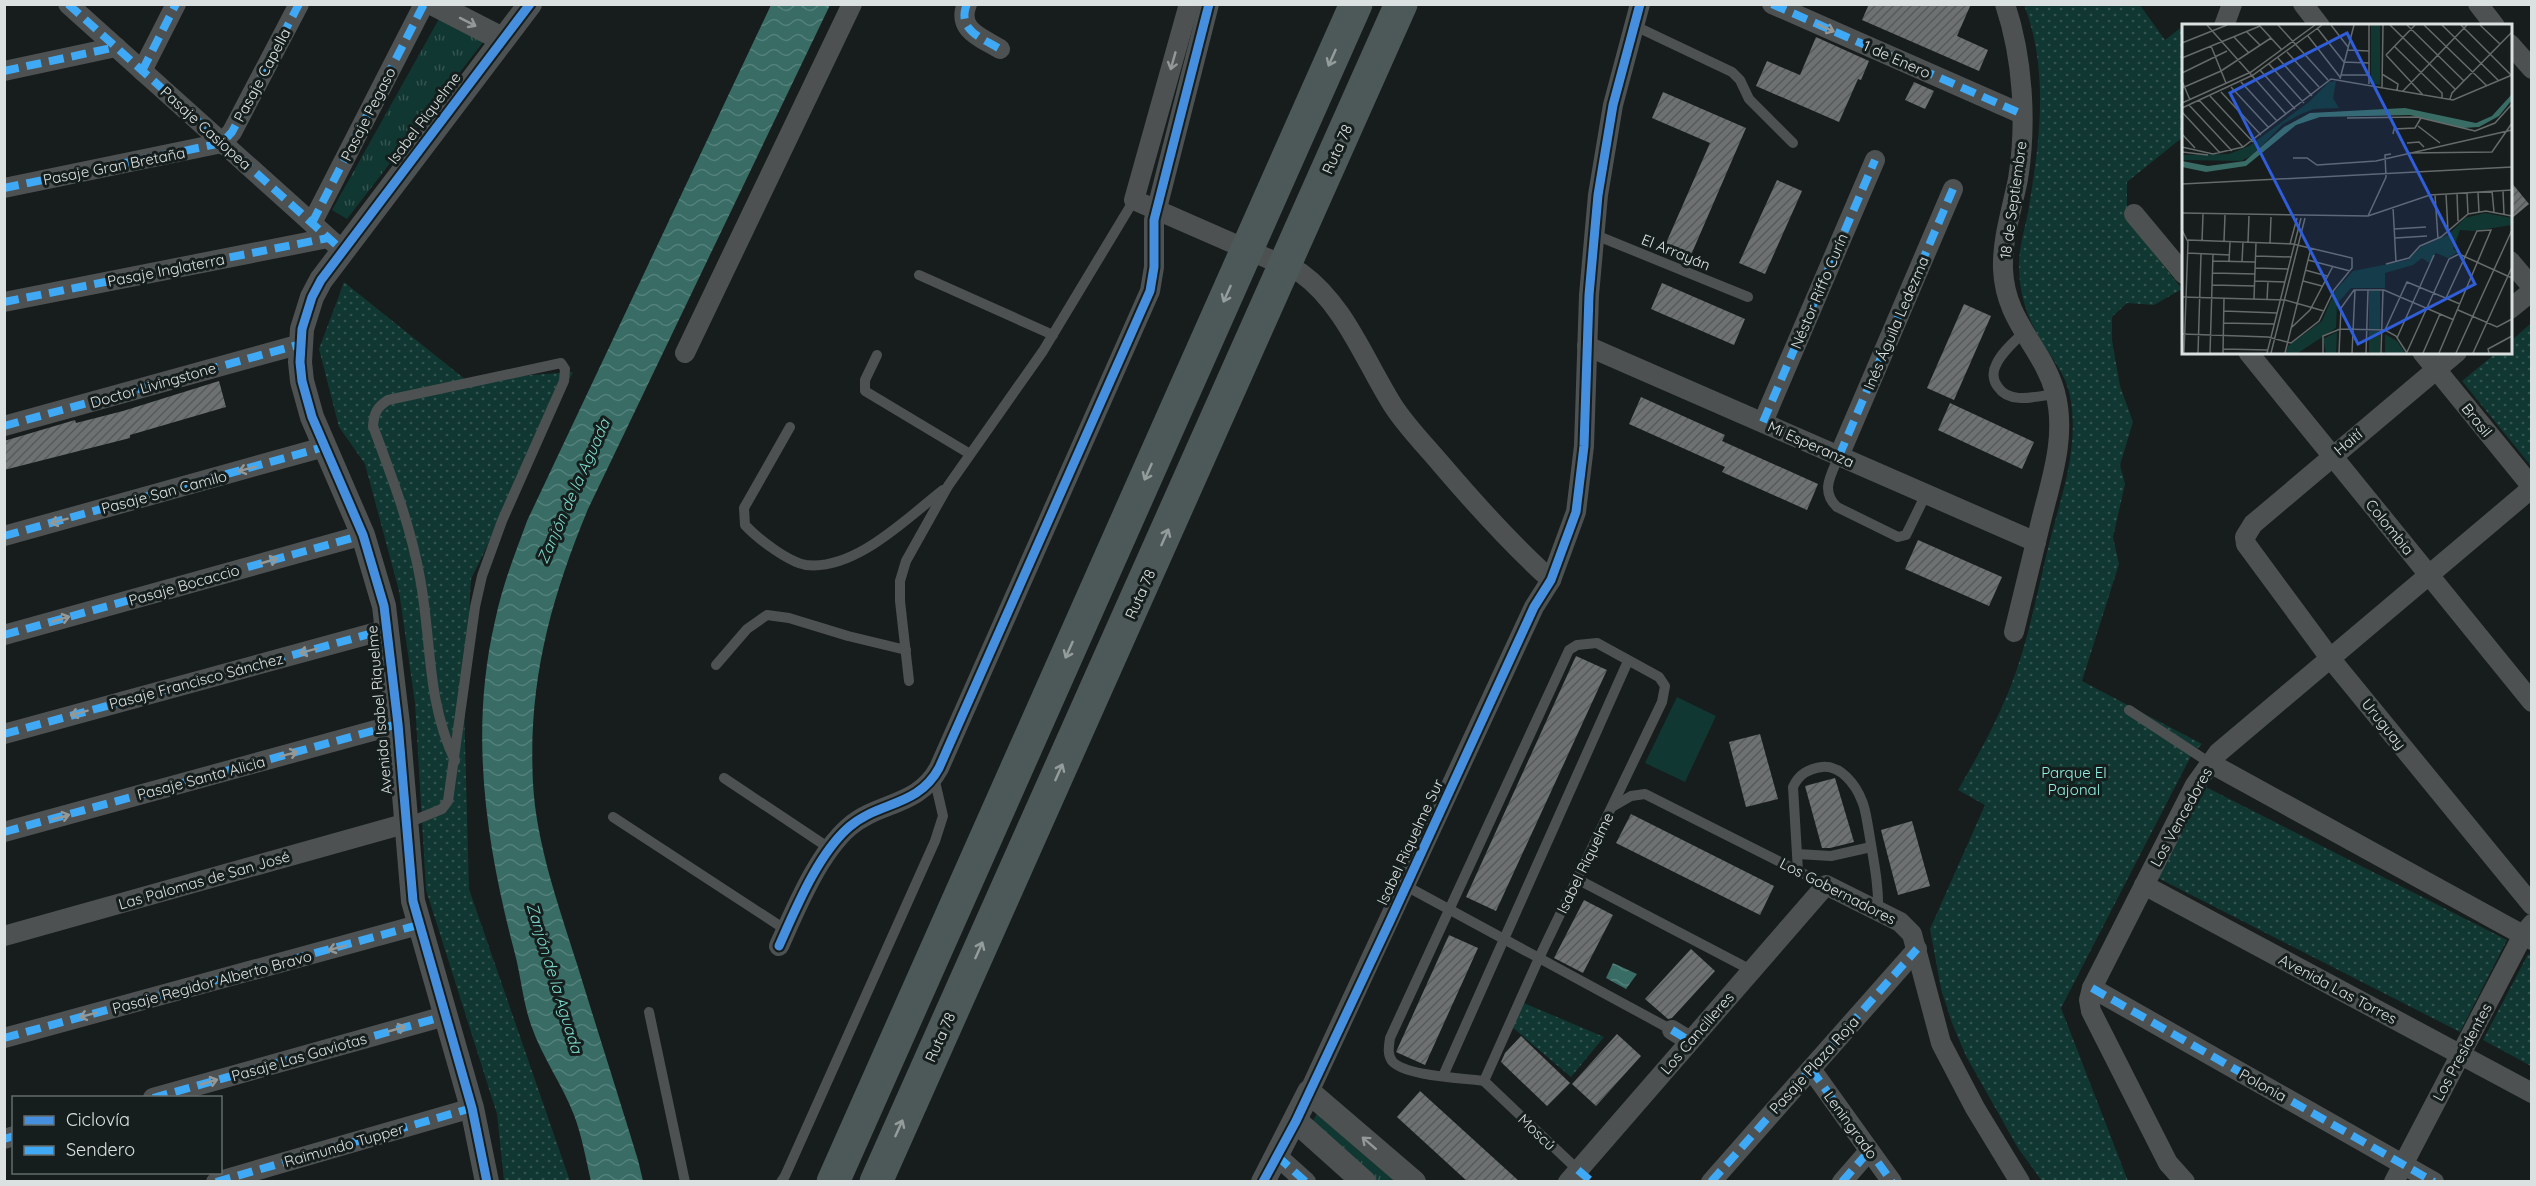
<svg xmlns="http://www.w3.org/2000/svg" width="2536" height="1186" viewBox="0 0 2536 1186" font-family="Quicksand,sans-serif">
	<defs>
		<pattern id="grass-tufts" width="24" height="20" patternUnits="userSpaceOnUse" patternTransform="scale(1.5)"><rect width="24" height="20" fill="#113732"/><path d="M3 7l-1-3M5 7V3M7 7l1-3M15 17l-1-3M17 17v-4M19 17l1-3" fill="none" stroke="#33544f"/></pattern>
		<pattern id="park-dots" width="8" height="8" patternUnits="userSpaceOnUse" patternTransform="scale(1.5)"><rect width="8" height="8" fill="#113732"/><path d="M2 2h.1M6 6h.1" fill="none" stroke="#33544f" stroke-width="1.8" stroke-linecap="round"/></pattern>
		<pattern id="water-waves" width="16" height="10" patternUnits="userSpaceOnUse" patternTransform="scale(1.5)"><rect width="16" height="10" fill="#386c65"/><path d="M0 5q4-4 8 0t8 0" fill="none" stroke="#54817b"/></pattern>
		<pattern id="building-hatch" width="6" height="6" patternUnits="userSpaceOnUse" patternTransform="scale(1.5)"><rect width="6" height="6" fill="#6d7171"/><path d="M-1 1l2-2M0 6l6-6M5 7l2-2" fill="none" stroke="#585a5a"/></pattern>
	</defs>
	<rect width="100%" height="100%" fill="#171c1c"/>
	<g fill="url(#grass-tufts)">
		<polygon points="439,19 484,41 347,219 332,210"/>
		<polygon points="1320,1108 1402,1181 1375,1181 1311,1124"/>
	</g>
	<g fill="url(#park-dots)">
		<path d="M2024,5H2140L2165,40L2183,26V137L2127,182V219L2182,289L2154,305L2127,303L2112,317V340L2120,386L2133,422L2120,465L2125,484L2113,537L2119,564L2082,681L2202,744L2192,754L2061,1008L2128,1181H2042L2018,1148L1966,1056L1952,1023L1941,989L1930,929L1985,805L1958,790C1976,759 1994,727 2008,693C2028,644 2037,592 2050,540C2062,494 2078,451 2071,402C2067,371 2048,356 2035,330C2024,309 2019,288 2019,265C2019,245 2026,226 2029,206C2040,140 2049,69 2024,5Z"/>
		<polygon points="344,282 466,380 573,372 471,579 464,703 469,889 570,1181 504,1181 497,1114 426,890 415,703 399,591 365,464 339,427 319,349"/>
		<polygon points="2531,323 2531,466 2462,381 2496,353 2510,352 2511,341"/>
		<polygon points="2202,785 2507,940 2460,1032 2156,877"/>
		<polygon points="2528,954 2532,956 2531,1066 2483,1040"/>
		<polygon points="1524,1003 1604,1037 1571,1077 1512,1027"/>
	</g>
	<polygon fill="#113732" points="1677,697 1716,716 1685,782 1645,763"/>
	<g fill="url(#water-waves)">
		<path d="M771,5H830L588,509C550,601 528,682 533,783C536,843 559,907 577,964C597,1029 618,1095 638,1160L643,1181H591C586,1160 582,1136 574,1115C562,1084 542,1057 531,1025C523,1002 521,977 515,954C486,845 469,732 495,621C502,586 515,554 527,521Z"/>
		<polygon points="1613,963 1637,974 1626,989 1606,978"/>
	</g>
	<g fill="url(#building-hatch)">
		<polygon points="1869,4 1971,4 1957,36 1988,50 1979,71 1862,20"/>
		<polygon points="1816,37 1869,61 1861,80 1858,79 1839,122 1756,86 1767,61 1800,75"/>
		<polygon points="1914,82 1934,91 1925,109 1905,100"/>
		<polygon points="1663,92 1746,128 1688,262 1663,250 1710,143 1652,118"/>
		<polygon points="1777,180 1802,191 1765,274 1739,263"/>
		<polygon points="2511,182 2529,204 2511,219"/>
		<polygon points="1662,283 1745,319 1734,345 1651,309"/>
		<polygon points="1964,304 1991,316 1954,400 1927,388"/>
		<polygon points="219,381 226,407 130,435 130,438 4,470 4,441 75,420 76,423 123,411"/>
		<polygon points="1641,397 1725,435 1722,441 1818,484 1807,510 1722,472 1725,467 1629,424"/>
		<polygon points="1950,403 2034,442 2022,469 1938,430"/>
		<polygon points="1918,540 2002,577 1989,606 1905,569"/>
		<polygon points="1576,656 1607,670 1496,911 1466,897"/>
		<polygon points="1760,734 1778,799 1746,807 1729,742"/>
		<polygon points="1835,778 1854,842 1830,848 1822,848 1805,786"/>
		<polygon points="1631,814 1774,886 1760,915 1616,843"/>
		<polygon points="1912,821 1930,886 1898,895 1881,830"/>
		<polygon points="1584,900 1613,915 1583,973 1554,958"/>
		<polygon points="1449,935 1478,948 1425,1065 1396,1052"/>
		<polygon points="1691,949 1715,971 1672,1018 1668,1019 1645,999"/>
		<polygon points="1617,1034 1641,1056 1596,1106 1572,1084"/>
		<polygon points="1521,1036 1570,1083 1547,1106 1501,1062 1505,1053"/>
		<polygon points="1420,1091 1520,1182 1468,1182 1397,1117"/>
	</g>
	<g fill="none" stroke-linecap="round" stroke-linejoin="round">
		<g stroke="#4d5151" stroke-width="10">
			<polyline points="1635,26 1732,72 1740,80 1749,99 1793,143"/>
			<polyline points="1593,234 1748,297"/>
			<polyline points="919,275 1053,335"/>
			<path d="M2023,333C2013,343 2001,353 1996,365C1992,372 1993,381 1998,387C2010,405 2037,396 2055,394"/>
			<polyline points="877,355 865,380 865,391 970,454"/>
			<path d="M790,427L744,508L745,525C757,538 788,562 806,565C855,571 907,518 943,490"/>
			<path d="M1839,456C1831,475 1820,491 1837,507L1898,537L1906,535L1926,494"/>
			<path d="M1597,643L1659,677L1665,686L1662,702L1539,958L1484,1081C1463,1078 1404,1076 1392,1061C1387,1054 1389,1046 1390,1038L1569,650L1577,645Z"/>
			<polyline points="716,665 747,629 767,615 789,618 848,636 906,650"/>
			<polyline points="909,681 900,601 900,581 906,561 948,486 1043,351 1134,200"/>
			<polyline points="2129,710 2210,763"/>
			<polyline points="724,778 829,848"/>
			<polyline points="1612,807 1631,796 1645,794 1826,885"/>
			<polyline points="613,817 786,930"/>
			<path d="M405,824L442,809L448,801L475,607L482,576L502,521L564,381L565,369L561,363L388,400C377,407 374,413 373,426C392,478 410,523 420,578C432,642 426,699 455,761"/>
			<polyline points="1797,854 1831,856 1871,847"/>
			<path d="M1798,871L1793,787C1799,774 1808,769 1822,767C1841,765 1856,785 1862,801C1866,810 1867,822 1869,832C1873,858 1879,884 1878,911"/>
			<polyline points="1577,879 1751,970"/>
			<polyline points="1406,886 1672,1030"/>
			<polyline points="649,1012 685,1182"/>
			<polyline points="1443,1076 1628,661"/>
			<polyline points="1484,1081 1578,1170"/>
			<polyline points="781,1182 785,1176 935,841 943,816 934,777"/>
		</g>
		<g stroke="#4d5151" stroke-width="20">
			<polyline points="68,4 343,251"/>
			<path d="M967,4C956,30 982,38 1000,49"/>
			<path d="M1189,4L1134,200L1301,273C1344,304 1364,359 1392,404C1405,425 1425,445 1441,464C1476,505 1511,544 1551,580"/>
			<polyline points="1772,4 2022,114"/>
			<path d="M2005,4C2023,58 2027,123 2018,179C2012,209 2002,239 2003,269C2005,322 2042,346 2055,392C2067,436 2051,480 2041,521C2032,558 2023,595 2014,632"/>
			<polyline points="2303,4 2320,26"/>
			<polyline points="2478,4 2495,26"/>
			<polyline points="2224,26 2232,4"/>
			<polyline points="2510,44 2532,69"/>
			<polyline points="4,71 116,47"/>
			<polyline points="142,71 176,4"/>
			<polyline points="4,188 222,143 232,132 299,4"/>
			<polyline points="2134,214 2184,274"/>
			<polyline points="312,223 424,4"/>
			<polyline points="2510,261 2532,287"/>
			<polyline points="4,302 328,238"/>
			<polyline points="2510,309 2532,291"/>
			<polyline points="1587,346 2036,542"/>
			<polyline points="2248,352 2532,702"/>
			<polyline points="2422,352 2532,487"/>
			<polyline points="2457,352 2253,524 2245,537 2246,544 2330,658 2532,905"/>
			<polyline points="685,353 852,4"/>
			<polyline points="1763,422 1875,160"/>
			<polyline points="4,426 301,344"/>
			<polyline points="1839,456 1953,189"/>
			<polyline points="4,536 324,447"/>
			<polyline points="4,635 363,535"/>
			<polyline points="4,734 388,629"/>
			<polyline points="2210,763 2532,940"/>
			<polyline points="4,832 398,724"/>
			<polyline points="2144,885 2532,1093"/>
			<polyline points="4,936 404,824"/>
			<path d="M779,946C796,908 818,854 849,827C879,801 918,807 939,768L1150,291L1154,267V220L1209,4"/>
			<polyline points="2092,988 2434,1182"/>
			<polyline points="1672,1030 1690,1041"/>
			<polyline points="4,1038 418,925"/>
			<polyline points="1811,1069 1892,1182"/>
			<polyline points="1309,1092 1534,607 1551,580 1576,512 1584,446 1589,295 1598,195 1613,105 1640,4"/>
			<polyline points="153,1098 445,1016"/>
			<polyline points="4,1139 14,1136"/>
			<polyline points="1277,1156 1306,1182"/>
			<polyline points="216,1182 472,1108"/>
			<polyline points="1568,1182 1826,885 1900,922 1912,934 1941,1043 1975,1108 2020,1182"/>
			<polyline points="1711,1182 1917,949"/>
			<polyline points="1842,1182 1869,1151"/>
			<polyline points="2185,1182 2168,1163 2091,1011 2089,1000 2092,988 2195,785 2218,753 2532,488"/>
			<polyline points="2394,1182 2523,935 2532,924"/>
		</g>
		<g stroke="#4d5151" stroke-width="24">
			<polyline points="434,4 502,39"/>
			<polyline points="1296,1121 1364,1182"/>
			<polyline points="487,1182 472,1108 413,901 398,724 384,606 363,535 312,417 302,381 300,362 302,329 312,297 321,280 530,4"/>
			<polyline points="1263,1182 1309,1092 1414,1182"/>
		</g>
		<g stroke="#4d5958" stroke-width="33">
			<polyline points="833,1182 1356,4"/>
			<polyline points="876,1182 1401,4"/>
		</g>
		<g stroke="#3fa9f5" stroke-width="8" stroke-dasharray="15 8" stroke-linecap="butt">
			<polyline points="68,4 343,251"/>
			<path d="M967,4C956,30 982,38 1000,49"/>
			<polyline points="1772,4 2022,114"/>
			<polyline points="4,71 116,47"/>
			<polyline points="142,71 176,4"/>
			<polyline points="4,188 222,143 232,132 299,4"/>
			<polyline points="312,223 424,4"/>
			<polyline points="4,302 328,238"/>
			<polyline points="1763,422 1875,160"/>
			<polyline points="4,426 301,344"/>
			<polyline points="1839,456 1953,189"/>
			<polyline points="4,536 324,447"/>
			<polyline points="4,635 363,535"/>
			<polyline points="4,734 388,629"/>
			<polyline points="4,832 398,724"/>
			<polyline points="2092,988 2434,1182"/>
			<polyline points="1672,1030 1690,1041"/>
			<polyline points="4,1038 418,925"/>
			<polyline points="1811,1069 1892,1182"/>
			<polyline points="153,1098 445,1016"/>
			<polyline points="4,1139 14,1136"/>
			<polyline points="1277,1156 1306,1182"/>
			<polyline points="1578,1170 1592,1182"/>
			<polyline points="216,1182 472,1108"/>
			<polyline points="1711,1182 1917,949"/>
			<polyline points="1842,1182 1869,1151"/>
		</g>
		<g stroke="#151e1d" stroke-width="13">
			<g id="cycleway">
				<path d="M779,946C796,908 818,854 849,827C879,801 918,807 939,768L1150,291L1154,267V220L1209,4"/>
				<polyline points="487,1182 472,1108 413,901 398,724 384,606 363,535 312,417 302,381 300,362 302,329 312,297 321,280 530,4"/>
				<polyline points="1263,1182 1296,1121 1390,921 1534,607 1551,580 1576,512 1584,446 1589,295 1598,195 1613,105 1640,4"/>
			</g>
		</g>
		<use href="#cycleway" stroke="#468fdf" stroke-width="9"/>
	</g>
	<defs><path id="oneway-shaft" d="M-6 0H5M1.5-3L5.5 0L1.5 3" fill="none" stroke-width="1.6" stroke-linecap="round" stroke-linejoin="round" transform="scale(1.5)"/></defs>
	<g stroke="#949998">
		<use href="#oneway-shaft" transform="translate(468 22) rotate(27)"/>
		<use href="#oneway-shaft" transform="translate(1826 28) rotate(24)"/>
		<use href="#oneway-shaft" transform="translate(1173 61) rotate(106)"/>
		<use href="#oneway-shaft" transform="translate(247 469) rotate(165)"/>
		<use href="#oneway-shaft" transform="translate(59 521) rotate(165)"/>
		<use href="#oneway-shaft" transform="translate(269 561) rotate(-16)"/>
		<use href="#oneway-shaft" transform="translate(61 619) rotate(-16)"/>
		<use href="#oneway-shaft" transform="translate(308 651) rotate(165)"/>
		<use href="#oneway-shaft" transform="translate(79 713) rotate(165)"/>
		<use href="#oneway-shaft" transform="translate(289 754) rotate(-15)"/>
		<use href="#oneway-shaft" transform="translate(61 817) rotate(-15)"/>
		<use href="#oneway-shaft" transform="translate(337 948) rotate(165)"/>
		<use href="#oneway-shaft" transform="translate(88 1015) rotate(165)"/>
		<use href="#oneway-shaft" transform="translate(397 1029) rotate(-16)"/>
		<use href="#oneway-shaft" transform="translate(209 1082) rotate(-16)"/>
		<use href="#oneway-shaft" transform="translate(1369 1143) rotate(-139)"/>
	</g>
	<g stroke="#949d9c">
		<use href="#oneway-shaft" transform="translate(1332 58) rotate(114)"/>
		<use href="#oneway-shaft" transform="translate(1227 294) rotate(114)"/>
		<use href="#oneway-shaft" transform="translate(1148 472) rotate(114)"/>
		<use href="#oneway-shaft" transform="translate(1165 537) rotate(-66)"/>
		<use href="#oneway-shaft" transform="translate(1069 650) rotate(114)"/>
		<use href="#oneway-shaft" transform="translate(1059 772) rotate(-66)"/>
		<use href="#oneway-shaft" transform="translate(979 950) rotate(-66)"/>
		<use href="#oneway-shaft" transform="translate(899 1128) rotate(-66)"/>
	</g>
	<g text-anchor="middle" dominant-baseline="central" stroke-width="6" stroke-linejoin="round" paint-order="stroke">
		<g font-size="15" fill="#dbe1e0" stroke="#151e1d">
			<text transform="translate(1897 59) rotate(24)">1 de Enero</text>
			<text transform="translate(262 75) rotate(-62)">Pasaje Capella</text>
			<text transform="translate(368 114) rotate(-63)">Pasaje Pegaso</text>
			<text transform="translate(424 118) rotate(-53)">Isabel Riquelme</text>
			<text transform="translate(206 128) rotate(42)">Pasaje Casiopea</text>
			<text transform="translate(1337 149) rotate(-66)">Ruta 78</text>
			<text transform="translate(114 166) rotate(-11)">Pasaje Gran Bretaña</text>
			<text transform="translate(2013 200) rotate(-82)">18 de Septiembre</text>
			<text transform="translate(1676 252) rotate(22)">El Arrayán</text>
			<text transform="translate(166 270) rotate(-11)">Pasaje Inglaterra</text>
			<text transform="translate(1819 291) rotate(-67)">Néstor Riffo Curín</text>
			<text transform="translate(1896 323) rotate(-67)">Inés Águila Ledezma</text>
			<text transform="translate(153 385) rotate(-16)">Doctor Livingstone</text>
			<text transform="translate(2477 420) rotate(51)">Brasil</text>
			<text transform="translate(2348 442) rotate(-40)">Haití</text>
			<text transform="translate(1811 444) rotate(24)">Mi Esperanza</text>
			<text transform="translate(164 492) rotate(-15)">Pasaje San Camilo</text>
			<text transform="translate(2390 527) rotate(51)">Colombia</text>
			<text transform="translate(184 585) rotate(-16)">Pasaje Bocaccio</text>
			<text transform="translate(1140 594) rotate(-66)">Ruta 78</text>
			<text transform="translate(196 681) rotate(-15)">Pasaje Francisco Sánchez</text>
			<text transform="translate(379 710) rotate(-95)">Avenida Isabel Riquelme</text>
			<text transform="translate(2384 724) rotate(51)">Uruguay</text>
			<text transform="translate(201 778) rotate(-15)">Pasaje Santa Alicia</text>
			<text transform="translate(2181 817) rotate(-61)">Los Vencedores</text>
			<text transform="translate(1410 842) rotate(-65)">Isabel Riquelme Sur</text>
			<text transform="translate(1585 863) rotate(-64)">Isabel Riquelme</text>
			<text transform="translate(204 880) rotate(-16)">Las Palomas de San José</text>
			<text transform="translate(1838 891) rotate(27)">Los Gobernadores</text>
			<text transform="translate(212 982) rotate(-15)">Pasaje Regidor Alberto Bravo</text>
			<text transform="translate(2338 989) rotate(28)">Avenida Las Torres</text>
			<text transform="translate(1697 1033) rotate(-49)">Los Cancilleres</text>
			<text transform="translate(940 1037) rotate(-66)">Ruta 78</text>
			<text transform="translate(2462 1052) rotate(-62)">Los Presidentes</text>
			<text transform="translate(299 1057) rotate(-16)">Pasaje Las Gaviotas</text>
			<text transform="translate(1814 1065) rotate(-48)">Pasaje Plaza Roja</text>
			<text transform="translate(2263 1085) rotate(29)">Polonia</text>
			<text transform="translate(1851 1125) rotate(54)">Leningrado</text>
			<text transform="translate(1537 1132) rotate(44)">Moscú</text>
			<text transform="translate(344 1145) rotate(-16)">Raimundo Tupper</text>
		</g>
		<g font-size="15" fill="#93f1e3" stroke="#151e1d">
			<text x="2074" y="772">Parque El<tspan x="2074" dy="17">Pajonal</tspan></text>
		</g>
		<g font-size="16" font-style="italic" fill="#7fddcf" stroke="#151e1d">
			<text transform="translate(573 491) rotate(-66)">Zanjón de la Aguada</text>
			<text transform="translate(555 978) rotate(73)">Zanjón de la Aguada</text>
		</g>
	</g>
	<g transform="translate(2182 24)">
		<rect width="330" height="330" fill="#171c1c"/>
		<path d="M189,1H198V61L189,59ZM154,57L151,74L157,84L132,85L119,90L101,100L71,131L59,137L0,136L2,131L47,130L67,122L127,78L147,58ZM303,189L330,194V201L292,207L278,206L271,225L276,228L266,234L254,229L247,239L240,234L231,241L203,249V264H169L155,280L154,304L116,329H104L106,322L140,297L153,267L171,247L226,236L239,223L266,211L283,194ZM187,267H198V305H187ZM187,307H198V329H187ZM155,308L154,329H144L141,315ZM203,310L215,317L223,329H203Z" fill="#113732"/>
		<path d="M330,70V76L317,92L297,103L281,104L228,91L138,93L114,101L64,142L24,148L0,143V137L26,142L63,137L102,103L128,89L223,84L294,99L310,92Z" fill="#386c65"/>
		<path fill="none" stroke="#656b6a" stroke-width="1.5" d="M25,1L104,90M77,1L100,26M96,1L146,56M149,1L166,23M208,1L273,65M225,1L282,57M242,1L305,62M260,1L317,57M279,1L329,51M298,1L318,20M135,4L162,38L187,39M65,8L78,21M126,12L158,53M52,13L67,29M0,19L45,1M29,22L44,59M212,22L260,69V74M165,26L187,27M105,28L137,63M204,31L241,71M204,31L233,1M0,34L78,2M96,34L130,72M87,40L122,79M78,46L113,85M0,49L45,27M200,50L216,60L215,66M159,51H187M158,55L172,1M0,57L8,76M59,58L95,97M187,60V1M49,63L87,104M200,63L201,1M0,64L39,47L89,14M221,67L285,1M39,68L79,111M28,72L71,118M268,75L270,69L330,8M17,76L61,123M0,79L69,48L133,1M7,81L50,127M0,84L71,51L140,1M0,88L38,129M165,94L235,93L293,107L313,99L330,80M236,102L258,119M0,110L13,124M211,110L212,105L233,104L239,94M225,119L237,118L242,123M0,123L31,130L61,123L149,55L271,76L330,51M0,128L26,131M227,129L310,128L330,99M111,134H125L135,141L194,137L330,106M0,160L330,143M310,167L312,188M321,167L322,190M296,168L297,188M275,169L276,197M285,169L286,190M264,170L266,207M253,171L256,215M211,183L214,238M0,189L186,192L248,171L330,166M186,192L204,153L203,131L209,130M212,205L244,203M0,206L6,218L2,329M213,214L245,212M20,217L21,190M42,217L43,191M66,218L67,192M88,219L89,193M108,220L115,194M5,229L48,231M73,232L109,233M126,236L168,247M31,237L73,238M47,237L48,218M60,238L61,218M204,240L227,234L238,222L259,213L286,190L304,187L330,192M73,244L106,245M123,246L145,252M31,249L73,250M73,257L103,258M121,257L140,262M30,261L73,262M0,273L103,276L142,287M72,275L74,219M85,276L86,257M276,286L315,303L330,295M42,287L95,289M42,299L92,300M110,303L128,286L151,242M203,306L225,258L278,280M0,310L86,313L109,319L137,297L152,266L170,244V234L111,220L6,216M215,314L252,231M41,325L86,326M225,328L267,235L277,230L330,254M16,329L19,230M28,329L31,230M41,329L42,274M85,329L119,194M89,329L123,194M103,329L129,224M141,329V312L158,305L203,306L214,312L225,329M157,329L159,284L172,266H202L272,296M170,329L173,266M184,329L186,266M199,329L201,266M241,329L258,290M257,329L309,206L295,207L264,274M274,329L330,206M291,329L330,243M307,329L306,325L330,312"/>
		<path fill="#305dd9" fill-opacity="0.15" stroke="#305dd9" stroke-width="3" d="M165,9L293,260L176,320L48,69Z"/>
		<rect width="330" height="330" fill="none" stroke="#dbe1e0" stroke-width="3"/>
	</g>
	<rect width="2536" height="1186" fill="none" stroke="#dbe1e0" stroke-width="12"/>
	<rect x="12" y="1096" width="210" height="78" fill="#151e1d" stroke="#646c6b" stroke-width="1.5"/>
	<rect x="24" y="1116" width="30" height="9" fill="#468fdf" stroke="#646c6b" stroke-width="1.5"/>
	<text x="66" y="1126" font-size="18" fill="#dbe1e0">Ciclovía</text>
	<rect x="24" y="1146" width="30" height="9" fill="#3fa9f5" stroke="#646c6b" stroke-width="1.5"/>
	<text x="66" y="1156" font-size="18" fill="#dbe1e0">Sendero</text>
</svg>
